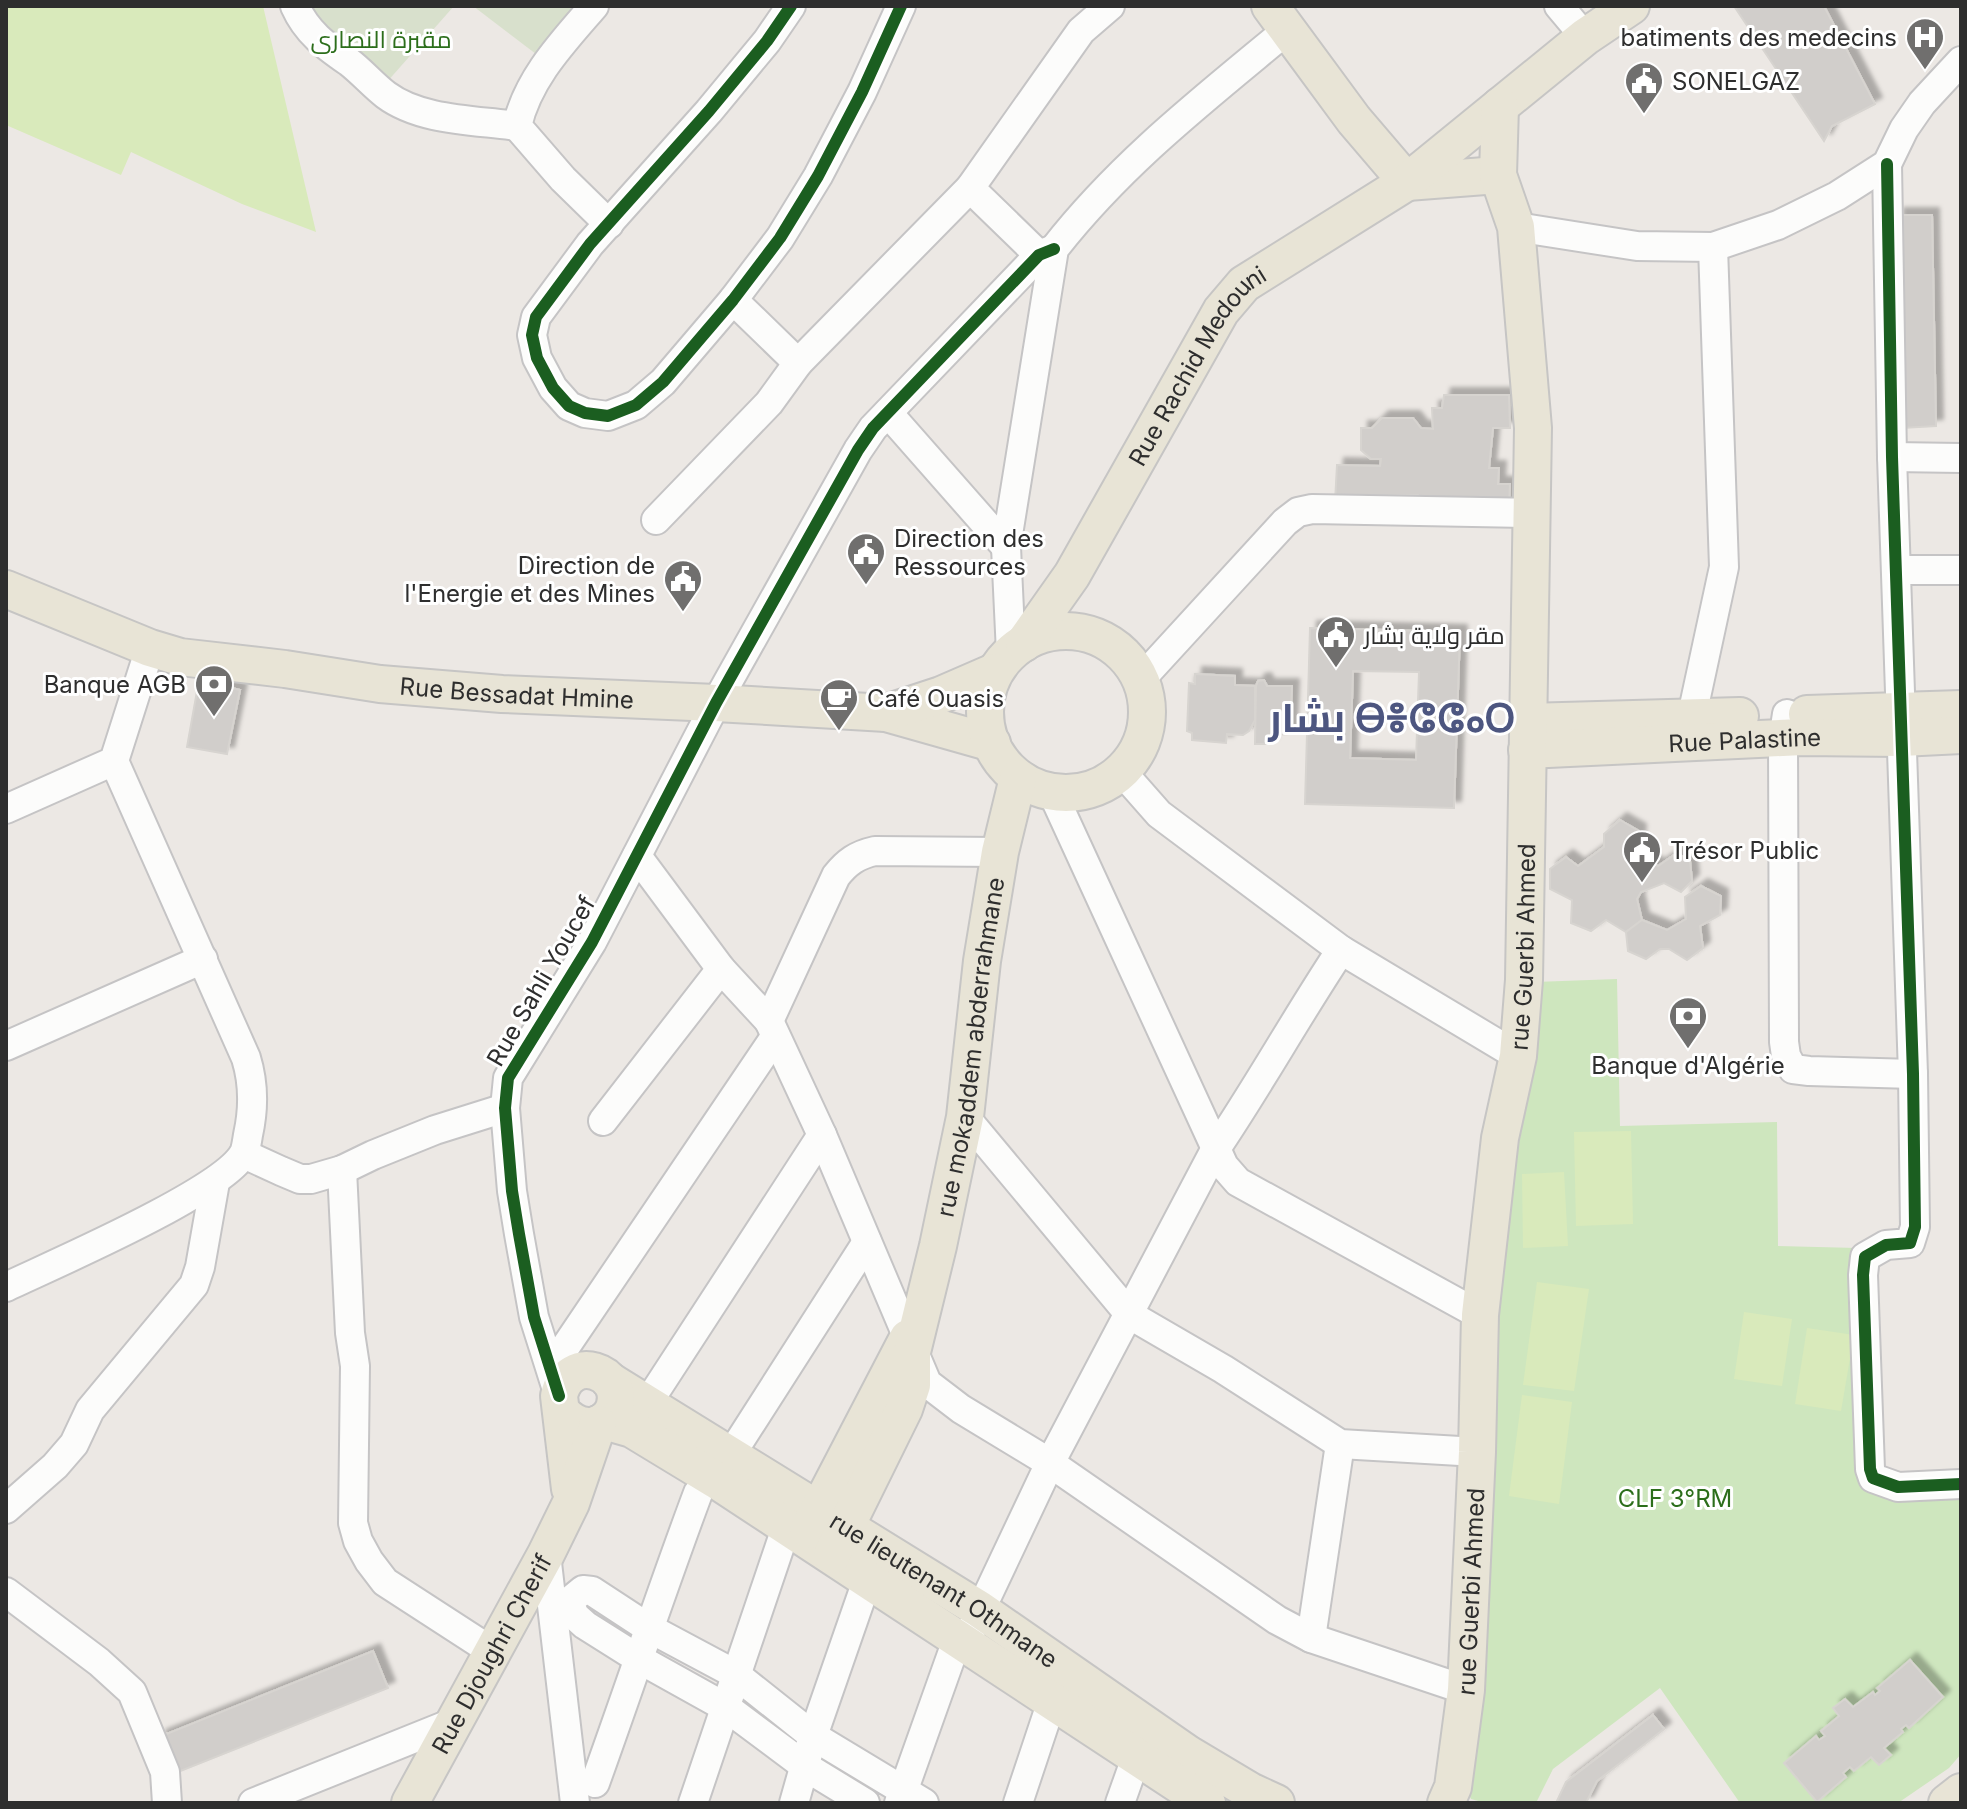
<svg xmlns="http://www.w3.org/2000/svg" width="1967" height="1809" viewBox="0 0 1967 1809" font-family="Inter,Cairo,'Noto Sans Tifinagh',sans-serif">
	<defs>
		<filter id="shadow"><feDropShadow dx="7" dy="-7" stdDeviation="2" flood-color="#0004"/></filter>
	</defs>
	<rect width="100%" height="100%" fill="#ece8e4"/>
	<polygon fill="#cee6be" points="1617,979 1620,1126 1777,1122 1778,1246 1857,1248 1864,1476 1961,1493 1961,1754 1949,1768 1898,1803 1740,1803 1660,1688 1553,1769 1536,1803 1486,1803 1471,1799 1464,1784 1483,1385 1535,982"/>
	<g fill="#d8e0cc">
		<polygon points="309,6 454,6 386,83 316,31"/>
		<polygon points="473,6 577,6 536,54"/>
	</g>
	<g fill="#d9eabb">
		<polygon points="6,6 263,6 316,232 242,204 131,152 121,175 6,125"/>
		<polygon points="1631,1131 1633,1224 1576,1226 1574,1132"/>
		<polygon points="1564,1172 1568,1246 1523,1248 1522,1174"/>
		<polygon points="1537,1282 1589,1289 1574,1391 1523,1385"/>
		<polygon points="1744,1312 1792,1319 1782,1386 1734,1379"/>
		<polygon points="1807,1328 1854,1335 1841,1411 1795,1404"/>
		<polygon points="1522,1395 1572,1402 1559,1504 1509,1496"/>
	</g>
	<g fill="#d1cecb" stroke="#d7d4d0" stroke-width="2" fill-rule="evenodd" filter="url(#shadow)">
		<polygon points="1734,6 1824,6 1875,104 1832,126 1824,141"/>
		<polygon points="1897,215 1932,215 1936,426 1902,428"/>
		<polygon points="1444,395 1509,395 1510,428 1493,428 1489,468 1499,468 1498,484 1510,484 1509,507 1419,505 1418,495 1368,495 1367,504 1335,502 1337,465 1380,466 1381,459 1371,459 1361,450 1361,428 1372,428 1382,418 1413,418 1421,428 1433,429 1432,408 1442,408"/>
		<path d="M1310,628L1460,632L1454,808L1305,804ZM1353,671L1419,672L1416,760L1350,758Z"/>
		<polygon points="1195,674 1235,676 1235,685 1255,686 1255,720 1249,731 1243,735 1227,734 1226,743 1192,740 1192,733 1187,731 1189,683 1195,684"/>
		<polygon points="199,680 240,690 227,754 187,747"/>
		<polygon points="1264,680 1267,686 1292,686 1290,734 1271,735 1270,744 1255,744 1256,686 1258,681"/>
		<polygon points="1620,820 1639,831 1637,853 1658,866 1677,853 1690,861 1692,881 1681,892 1664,883 1641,892 1637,899 1642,920 1626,932 1606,920 1591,931 1571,923 1572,900 1550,889 1550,869 1566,857 1578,866 1604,847 1604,834"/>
		<polygon points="1701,886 1721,896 1720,915 1700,926 1703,948 1687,960 1669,949 1660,949 1646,959 1628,951 1626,932 1642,920 1667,930 1686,919 1685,897"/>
		<polygon points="373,1651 388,1688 173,1774 159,1737"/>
		<polygon points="1910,1660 1943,1697 1909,1728 1906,1725 1901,1729 1903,1732 1884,1748 1891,1755 1879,1765 1871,1757 1854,1771 1850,1767 1843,1773 1846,1777 1817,1802 1784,1763 1816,1736 1819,1740 1825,1736 1821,1731 1839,1716 1833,1708 1845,1699 1853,1707 1873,1692 1875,1695 1880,1691 1877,1688"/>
		<polygon points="1653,1715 1664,1729 1597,1781 1586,1803 1556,1803 1566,1782"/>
	</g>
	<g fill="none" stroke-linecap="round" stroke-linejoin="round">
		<g stroke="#c5c4c5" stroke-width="32">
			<g id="minor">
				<path d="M295,6C307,33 326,46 349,62C362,72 373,85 386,95C421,121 475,120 517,126"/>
				<path d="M594,6C563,42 528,78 517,126L563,179L609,224"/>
				<polyline points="791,6 767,41 709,111 590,244 536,317 532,335 537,358 553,388 569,406 585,413 608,416 636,405 663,382 733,300 780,238 818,176 862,92 901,6"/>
				<polyline points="1559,6 1585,37"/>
				<polyline points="1887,164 1892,457 1913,1074 1915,1227 1910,1243 1886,1245 1865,1257 1863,1275 1870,1469 1873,1478 1898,1487 1961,1484"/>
				<polyline points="1516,227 1637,246 1713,247 1778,225 1837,196 1887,164 1904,129 1922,103 1961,61"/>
				<polyline points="1039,255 970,188 1081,31 1110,6"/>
				<polyline points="733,300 798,363"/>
				<polyline points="888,413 1006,547"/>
				<polyline points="1892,457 1961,458"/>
				<polyline points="656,520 769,403 798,363 970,188"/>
				<polyline points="1896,570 1961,570"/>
				<path d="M1011,653L1006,547L1054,249C1121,163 1204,99 1287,30"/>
				<polyline points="1141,679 1285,522 1298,512 1312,509 1533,513"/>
				<polyline points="1787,714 1783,740 1784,1042 1786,1056 1793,1069 1809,1071 1913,1074"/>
				<polyline points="1688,734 1724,567 1713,247"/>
				<polyline points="1122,772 1159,814 1341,950 1518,1056"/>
				<polyline points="1052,792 1224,1166 1238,1182 1480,1315"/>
				<polyline points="6,809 114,761 150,648"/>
				<polyline points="637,856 721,969"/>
				<polyline points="769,1021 822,1135 927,1383 961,1409 1050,1463 1277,1620 1311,1638 1466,1690"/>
				<polyline points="6,1046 203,959"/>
				<polyline points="965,1117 1130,1315 1223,1369 1340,1444 1477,1452"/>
				<path d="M603,1121L721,969L769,1021L836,876C847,862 857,855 875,851L1000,852"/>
				<polyline points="244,1154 281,1171 300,1179 311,1179 342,1170 373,1155 435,1130 505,1108"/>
				<polyline points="342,1170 350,1333 355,1366 353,1523 358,1541 369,1561 385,1582 493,1652"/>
				<path d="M6,1287C52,1265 223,1192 244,1153C246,1149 247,1141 248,1135C254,1108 254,1084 246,1058L114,761"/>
				<polyline points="564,1349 775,1037"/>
				<polyline points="559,1396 534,1317 519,1234 512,1191 505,1108 508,1078 592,942 716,703 858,450 873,428 1039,255 1054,249"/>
				<polyline points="647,1404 822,1135"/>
				<polyline points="721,1470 867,1242"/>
				<polyline points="6,1509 55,1466 74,1444 90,1410 194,1285 200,1267 215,1182"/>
				<polyline points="546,1554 575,1803"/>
				<polyline points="6,1592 99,1662 132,1692 165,1772 167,1803"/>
				<path d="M972,1628L1050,1463L1215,1150C1259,1085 1297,1016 1341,950"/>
				<polyline points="1311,1638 1340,1444"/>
				<path d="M595,1783C630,1686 662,1589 698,1493"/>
				<polyline points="253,1803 452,1723"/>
				<polyline points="693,1803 783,1537"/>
				<polyline points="794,1803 813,1736 862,1595"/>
				<polyline points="865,1803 806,1767 727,1708 639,1659 585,1625 575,1616 571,1607 572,1599 583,1590 592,1591 647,1627 735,1674 813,1736 924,1803"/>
				<polyline points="899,1803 952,1654"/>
				<polyline points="1018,1803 1047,1716"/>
				<polyline points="1120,1803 1131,1772"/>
			</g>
		</g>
		<g stroke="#c6c5c4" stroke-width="40">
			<g id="major">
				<polyline points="1270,6 1354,120 1407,182"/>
				<polyline points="1407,182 1498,175"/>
				<path id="s1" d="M6,589L150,648L180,657L285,669L380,684L502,694L716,703L886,713L992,743"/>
				<circle cx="1066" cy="712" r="81"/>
				<path id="s2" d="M1024,643L1072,575L1221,311L1244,284L1407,182L1585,37L1631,6"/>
				<polyline points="886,713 941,695 994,672"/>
				<polyline points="1807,714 1961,709"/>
				<polyline points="1527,722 1740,716"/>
				<path id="s3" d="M1527,750L1802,737L1901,738L1961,735"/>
				<path id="s4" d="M610,1381L979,1609L1188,1754L1250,1791L1276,1803"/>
				<path d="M562,1412C571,1422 582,1429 596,1425C604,1422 611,1416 614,1408C627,1371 568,1351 559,1396L570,1489"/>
				<polyline points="604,1421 632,1429 716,1480 1207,1803"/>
				<polyline points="808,1530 908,1338"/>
				<path id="s5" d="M832,1555L904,1409L912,1385V1352L938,1246L965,1117L982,961L1000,852L1018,778"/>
				<path id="s6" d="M410,1803L546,1554L571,1503L598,1424"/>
				<path id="s7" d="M1446,1803L1453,1787L1466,1690L1477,1452L1480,1315L1500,1138L1518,1056L1524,980L1533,428L1516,227L1498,175L1500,106"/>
				<polyline points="1947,1803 1961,1792"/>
			</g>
		</g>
		<use href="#minor" stroke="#fcfcfb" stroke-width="28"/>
		<use href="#major" stroke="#e8e4d6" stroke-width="36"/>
		<g stroke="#fff" stroke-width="17">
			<g id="cycleway">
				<polyline points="791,6 767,41 709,111 590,244 536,317 532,335 537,358 553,388 569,406 585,413 608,416 636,405 663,382 733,300 780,238 818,176 862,92 901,6"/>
				<polyline points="1887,164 1892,457 1913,1074 1915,1227 1910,1243 1886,1245 1865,1257 1863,1275 1870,1469 1873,1478 1898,1487 1961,1484"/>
				<polyline points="559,1396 534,1317 519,1234 512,1191 505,1108 508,1078 592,942 716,703 858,450 873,428 1039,255 1054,249"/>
			</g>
		</g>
		<use href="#cycleway" stroke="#1b5e20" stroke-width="12"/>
	</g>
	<defs>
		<g id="hospital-pin" transform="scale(2)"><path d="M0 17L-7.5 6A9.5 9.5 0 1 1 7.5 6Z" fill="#706f6e" stroke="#fff"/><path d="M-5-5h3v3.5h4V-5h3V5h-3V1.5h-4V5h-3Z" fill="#fff"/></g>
		<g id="civic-pin" transform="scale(2)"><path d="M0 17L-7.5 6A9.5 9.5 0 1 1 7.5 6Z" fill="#706f6e" stroke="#fff"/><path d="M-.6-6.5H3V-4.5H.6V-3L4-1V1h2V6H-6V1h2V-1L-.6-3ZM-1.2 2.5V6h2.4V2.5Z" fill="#fff"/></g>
		<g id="bank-pin" transform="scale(2)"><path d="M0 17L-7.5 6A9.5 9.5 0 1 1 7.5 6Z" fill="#706f6e" stroke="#fff"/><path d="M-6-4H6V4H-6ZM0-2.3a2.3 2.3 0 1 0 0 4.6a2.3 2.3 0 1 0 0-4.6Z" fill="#fff"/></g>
		<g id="cafe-pin" transform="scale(2)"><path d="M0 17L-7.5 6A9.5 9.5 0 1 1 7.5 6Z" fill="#706f6e" stroke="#fff"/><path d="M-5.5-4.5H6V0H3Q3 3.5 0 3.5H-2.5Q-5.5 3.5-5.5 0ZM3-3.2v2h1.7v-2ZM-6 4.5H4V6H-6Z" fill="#fff"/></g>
	</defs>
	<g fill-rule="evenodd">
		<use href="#hospital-pin" x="1925" y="37"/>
		<use href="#civic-pin" x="1644" y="81"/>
		<use href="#civic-pin" x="866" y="552"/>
		<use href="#civic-pin" x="683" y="579"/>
		<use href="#civic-pin" x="1336" y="635"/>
		<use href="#bank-pin" x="214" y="684"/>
		<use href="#cafe-pin" x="839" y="698"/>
		<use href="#civic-pin" x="1642" y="850"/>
		<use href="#bank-pin" x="1688" y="1016"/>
	</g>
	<g text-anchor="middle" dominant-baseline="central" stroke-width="6" stroke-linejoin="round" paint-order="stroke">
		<g font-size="24" fill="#2e2e2e" stroke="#fff" text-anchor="start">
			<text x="1897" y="37" text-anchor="end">batiments des medecins</text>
			<text x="1672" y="81">SONELGAZ</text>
			<text x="894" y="538">Direction des<tspan x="894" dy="28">Ressources</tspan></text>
			<text x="655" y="565" text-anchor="end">Direction de<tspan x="655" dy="28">l'Energie et des Mines</tspan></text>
			<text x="1364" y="635">مقر ولاية بشار</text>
			<text x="186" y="684" text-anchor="end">Banque AGB</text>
			<text x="867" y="698">Café Ouasis</text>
			<text x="1670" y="850">Trésor Public</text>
			<text x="1688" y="1065" text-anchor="middle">Banque d'Algérie</text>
		</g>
		<g font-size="24" fill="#2c6e1b" stroke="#fff">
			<text x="381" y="39">مقبرة النصارى</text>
			<text x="1675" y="1498">CLF 3°RM</text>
		</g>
		<g font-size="24" fill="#2e2e2e" stroke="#fff">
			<text stroke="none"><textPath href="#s2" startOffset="328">Rue Rachid Medouni</textPath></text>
			<text stroke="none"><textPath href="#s1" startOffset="526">Rue Bessadat Hmine</textPath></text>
			<text stroke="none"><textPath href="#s3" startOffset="218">Rue Palastine</textPath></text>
			<text stroke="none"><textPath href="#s7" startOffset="862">rue Guerbi Ahmed</textPath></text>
			<text transform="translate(541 981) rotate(-60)">Rue Sahli Youcef</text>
			<text stroke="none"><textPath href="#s5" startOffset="532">rue mokaddem abderrahmane</textPath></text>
			<text stroke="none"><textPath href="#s4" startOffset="394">rue lieutenant Othmane</textPath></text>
			<text stroke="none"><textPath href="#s7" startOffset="214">rue Guerbi Ahmed</textPath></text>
			<text stroke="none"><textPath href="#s6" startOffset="170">Rue Djoughri Cherif</textPath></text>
		</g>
		<g font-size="40" font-weight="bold" fill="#4d5680" stroke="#fff">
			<text x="1392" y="717">بشار ⴱⴻⵛⵛⴰⵔ</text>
		</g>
	</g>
	<rect width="1967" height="1809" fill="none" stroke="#2e2e2e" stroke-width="16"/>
</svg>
